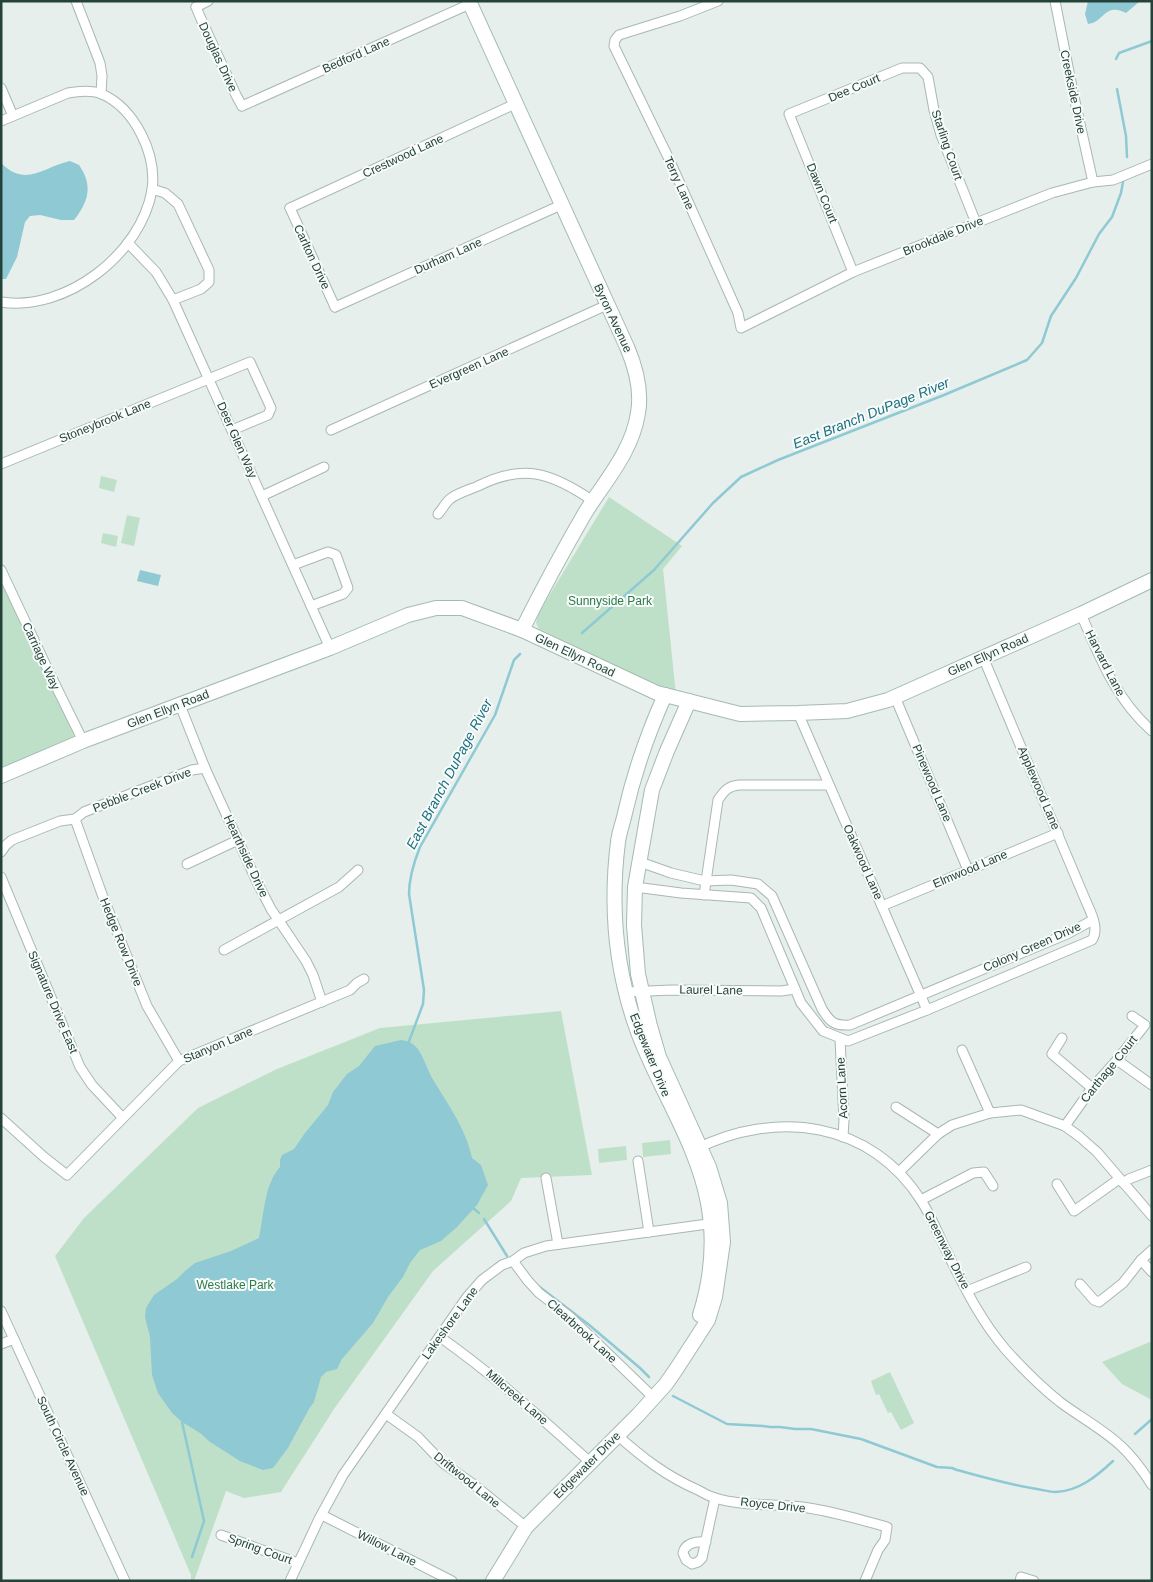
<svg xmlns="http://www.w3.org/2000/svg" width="1153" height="1582" viewBox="0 0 1153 1582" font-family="Arial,sans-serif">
	<rect width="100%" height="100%" fill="#e6efeb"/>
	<g fill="#bfe0c8">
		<polygon points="101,476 117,480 114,492 99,488"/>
		<polygon points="609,497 682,546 663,569 676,695 539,629 536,623 538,614"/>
		<polygon points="127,515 140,518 134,546 121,543"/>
		<polygon points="103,533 118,536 116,547 101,543"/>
		<polygon points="1,579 76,740 1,770"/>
		<polygon points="561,1011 592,1175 521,1178 511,1201 433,1271 334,1409 281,1492 244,1498 226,1491 194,1581 191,1581 191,1575 55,1256 84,1218 198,1108 277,1069 380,1028"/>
		<polygon points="670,1140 671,1154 643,1157 642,1143"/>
		<polygon points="626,1146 627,1160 599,1163 598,1149"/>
		<polygon points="1152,1341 1152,1400 1122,1384 1102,1362"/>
		<polygon points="890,1372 914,1423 901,1430 891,1412 888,1413 879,1394 876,1395 871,1381"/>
	</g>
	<g fill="#8ec9d4">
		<path d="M1088,1H1140L1126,13C1104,2 1105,22 1088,24L1085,14Z"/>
		<path d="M70,161L79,165C93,185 89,201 74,220H61L40,215L30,216L25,222L17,257L6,279H1V163C26,188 43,167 70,161Z"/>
		<polygon points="140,570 161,575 158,586 137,581"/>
		<path d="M401,1040C409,1041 415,1044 419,1051C424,1058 427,1068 431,1076C446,1102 466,1128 472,1158L481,1165L488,1185L477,1205L457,1227L441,1241L420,1250L410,1263L403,1277L388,1297L373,1323L342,1359L337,1369L326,1372L321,1377L314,1402L309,1409L288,1448L273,1468L263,1470L240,1461L210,1442L200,1433L182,1422L172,1413L158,1393L152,1375L150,1337L145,1317L146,1308L154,1295L177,1279L185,1271L195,1263L231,1251L259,1238C264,1215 264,1185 280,1167V1160L282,1155L294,1149L305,1133L328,1105L333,1092L347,1074L359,1066L375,1046Z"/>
	</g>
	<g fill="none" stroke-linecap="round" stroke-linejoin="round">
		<g stroke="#8ec9d4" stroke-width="2.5">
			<polyline points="1116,59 1119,53 1152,41"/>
			<polyline points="1117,89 1126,136 1127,157"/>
			<polyline points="582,633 654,570 713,503 741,477 778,460 944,395 1027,360 1042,343 1051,316 1076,278 1099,234 1112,217 1121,193 1123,182"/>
			<path d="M408,1044L423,1004L424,990L409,894C409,878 414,862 420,847L495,715L514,660L520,654"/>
			<polyline points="473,1208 479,1213"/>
			<polyline points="484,1219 507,1256"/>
			<polyline points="537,1285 588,1324 640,1368 649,1377"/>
			<path d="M673,1396L727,1424L763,1426L770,1427H780L795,1429H811L861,1439L937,1467L952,1468L957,1470C983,1477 1010,1485 1037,1489C1043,1490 1050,1492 1056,1492C1079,1491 1097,1476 1113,1461"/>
			<polyline points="184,1420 182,1422 204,1521 192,1557"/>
			<polyline points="1135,1434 1152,1419"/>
		</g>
		<g stroke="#a8b8b2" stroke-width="11">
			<g id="street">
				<polyline points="76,1 100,63 102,76 101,94"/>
				<polyline points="718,1 680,16 619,35 615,40 614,46 669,159 738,313 741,328 853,272 976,223 1052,193 1093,182 1113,180 1152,164"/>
				<polyline points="1055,1 1074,97 1093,182"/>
				<polyline points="196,7 201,19 236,95 242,106"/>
				<polyline points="196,7 208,1"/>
				<polyline points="1,88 13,116"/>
				<polyline points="242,106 470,4"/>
				<path d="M1,121L68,93C79,91 92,90 102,94C135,109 157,154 152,190C141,254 66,312 1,302"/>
				<polyline points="152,189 165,193 178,204 209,270 209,282 201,289 173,300"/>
				<polyline points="290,208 515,104"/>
				<polyline points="290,208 335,307"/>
				<polyline points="128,243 156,272 173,300 330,648"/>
				<polyline points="853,272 789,114 902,68 920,68 928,77 934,110 941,135 976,223"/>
				<polyline points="335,307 561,205"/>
				<polyline points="331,430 607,305"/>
				<polyline points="1,464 250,362 271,408 268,415 232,430"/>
				<polyline points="262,496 324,467"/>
				<path d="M438,514C442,510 445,503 450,499C457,493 469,490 478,486C524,463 552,473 593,501"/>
				<polyline points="293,565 328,552 336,555 348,588 343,594 311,606"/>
				<polyline points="1,570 49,672 83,741"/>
				<path d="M1081,614C1099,656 1116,700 1152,731"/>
				<polyline points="895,697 968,870"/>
				<polyline points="180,705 205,768 257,882 271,909 306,961 313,975 322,1002"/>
				<polyline points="798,713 927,1010"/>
				<polyline points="75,819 103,897 147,1006 179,1061"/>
				<polyline points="1,852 6,845 12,840 60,821 75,819 84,812 192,770 205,768"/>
				<path d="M640,862L671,873L705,881L731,880L758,884L772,896L822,1009C830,1022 834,1026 850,1025L1067,934L1093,920"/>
				<polyline points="187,864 238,840"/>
				<polyline points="1,877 80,1067 92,1085 122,1117"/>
				<path d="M635,887L681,893L751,898L761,908L801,1003L823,1031L848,1041L927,1010L1092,940C1100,928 1090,911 1085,899L983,657"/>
				<path d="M704,895L718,800C724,791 728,786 739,785H829"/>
				<polyline points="882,906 1058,833"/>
				<polyline points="224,950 339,887 358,870"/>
				<polyline points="627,992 671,990 781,991 795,989"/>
				<polyline points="1062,1038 1052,1054 1092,1088"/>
				<polyline points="840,1039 844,1120 843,1137"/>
				<polyline points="962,1050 990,1113"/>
				<polyline points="1117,1060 1152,1085"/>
				<polyline points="896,1107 938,1134"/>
				<polyline points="1,1118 44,1157 67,1175 179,1061 350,990 357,983 364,979"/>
				<polyline points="1065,1126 1092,1088 1117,1060 1145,1025 1132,1016"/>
				<path d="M696,1149C776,1109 872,1121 922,1202C931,1216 937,1231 944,1246C962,1282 979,1319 1006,1350C1023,1369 1040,1386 1060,1402C1080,1417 1103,1429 1121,1446C1133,1457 1143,1471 1152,1485"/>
				<polyline points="638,1161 649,1232"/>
				<polyline points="899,1172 938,1134 952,1125 990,1113 1021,1110 1065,1126 1080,1137 1097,1152 1152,1216"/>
				<polyline points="546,1178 558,1244"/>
				<polyline points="1123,1183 1129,1179 1152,1170"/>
				<polyline points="1057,1184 1074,1211 1119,1179"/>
				<polyline points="921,1200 973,1173 984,1172 993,1186"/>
				<polyline points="1141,1260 1152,1272"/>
				<polyline points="513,1261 528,1281 539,1293 569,1316 654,1398"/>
				<polyline points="1080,1284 1094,1300 1099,1302 1123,1283 1141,1260 1152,1250"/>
				<polyline points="967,1291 1026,1267"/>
				<polyline points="1,1311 125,1581"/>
				<path d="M440,1337C494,1375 541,1418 590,1462"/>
				<polyline points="1,1344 14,1339"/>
				<polyline points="386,1414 418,1437 443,1463 473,1484 526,1527"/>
				<path d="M617,1435C643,1458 666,1476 698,1490C703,1493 709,1496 715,1498C741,1506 775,1504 802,1507C831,1511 859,1519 887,1527L885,1540L878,1550L865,1581"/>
				<polyline points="322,1515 452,1581"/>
				<polyline points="221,1535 298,1563"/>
				<path d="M706,1542C696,1541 685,1543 683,1553L686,1560L692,1564L698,1562L702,1558L715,1498"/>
				<polyline points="290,1581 319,1519 343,1475 467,1297 482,1280 502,1265 513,1261 524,1253 546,1246 715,1223"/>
				<polyline points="1020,1581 1021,1577 1034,1581"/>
			</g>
		</g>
		<g stroke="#a4bbb3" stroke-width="16">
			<g id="secondary">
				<path d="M469,1L627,347C636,368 642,390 638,413C632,452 605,481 585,513C563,551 542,590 522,630"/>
				<path d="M665,695C648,733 634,773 625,813C623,823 619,832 618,842C610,906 616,972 638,1032C659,1089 697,1143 708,1203C715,1240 711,1280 700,1315"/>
				<polyline points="1,776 83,741 330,648 408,615 436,608 462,608 522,630 657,693 740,714 798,713 847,711 888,700 1081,614 1152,580"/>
				<polyline points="493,1581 526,1527 638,1415 666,1384 677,1368 708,1320 715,1297 723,1242 720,1203 709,1167 659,1057 650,1026 638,974 634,925 635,887 652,790 667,751 689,701"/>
			</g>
		</g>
		<use href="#street" stroke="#fff" stroke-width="9"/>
		<use href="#secondary" stroke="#fff" stroke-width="14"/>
	</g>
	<g text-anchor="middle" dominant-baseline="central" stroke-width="4" stroke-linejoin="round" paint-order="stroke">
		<g font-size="12" fill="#24423a" stroke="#f7fbf9">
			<text transform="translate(356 55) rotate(-24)">Bedford Lane</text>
			<text transform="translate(218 57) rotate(65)">Douglas Drive</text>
			<text transform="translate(854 88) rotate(-23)">Dee Court</text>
			<text transform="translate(1073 92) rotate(78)">Creekside Drive</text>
			<text transform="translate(947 145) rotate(71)">Starling Court</text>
			<text transform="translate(403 156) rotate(-25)">Crestwood Lane</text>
			<text transform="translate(679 183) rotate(66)">Terry Lane</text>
			<text transform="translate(822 193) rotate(68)">Dawn Court</text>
			<text transform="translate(943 236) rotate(-22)">Brookdale Drive</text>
			<text transform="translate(448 256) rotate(-24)">Durham Lane</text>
			<text transform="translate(312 257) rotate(65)">Carlton Drive</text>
			<text transform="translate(613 318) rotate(65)">Byron Avenue</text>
			<text transform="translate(469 368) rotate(-24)">Evergreen Lane</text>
			<text transform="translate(105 421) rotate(-22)">Stoneybrook Lane</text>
			<text transform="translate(237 440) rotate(66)">Deer Glen Way</text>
			<text transform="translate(575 655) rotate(25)">Glen Ellyn Road</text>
			<text transform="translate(988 655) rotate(-24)">Glen Ellyn Road</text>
			<text transform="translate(41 656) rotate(65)">Carriage Way</text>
			<text transform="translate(1105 663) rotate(63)">Harvard Lane</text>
			<text transform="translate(168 709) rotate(-21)">Glen Ellyn Road</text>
			<text transform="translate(932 783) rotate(67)">Pinewood Lane</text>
			<text transform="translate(1039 788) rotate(67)">Applewood Lane</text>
			<text transform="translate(142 790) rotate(-21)">Pebble Creek Drive</text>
			<text transform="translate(246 856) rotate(65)">Hearthside Drive</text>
			<text transform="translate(863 862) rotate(66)">Oakwood Lane</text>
			<text transform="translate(970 869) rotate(-23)">Elmwood Lane</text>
			<text transform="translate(121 942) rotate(68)">Hedge Row Drive</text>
			<text transform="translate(1032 947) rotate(-24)">Colony Green Drive</text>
			<text transform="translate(711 990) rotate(1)">Laurel Lane</text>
			<text transform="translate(53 1002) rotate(67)">Signature Drive East</text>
			<text transform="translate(218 1045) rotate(-23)">Stanyon Lane</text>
			<text transform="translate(650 1055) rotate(68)">Edgewater Drive</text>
			<text transform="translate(1109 1069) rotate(-51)">Carthage Court</text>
			<text transform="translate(842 1088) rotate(-93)">Acorn Lane</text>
			<text transform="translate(947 1250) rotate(63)">Greenway Drive</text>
			<text transform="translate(450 1323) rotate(-54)">Lakeshore Lane</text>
			<text transform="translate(582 1331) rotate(42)">Clearbrook Lane</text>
			<text transform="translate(517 1397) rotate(41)">Millcreek Lane</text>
			<text transform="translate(63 1446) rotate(65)">South Circle Avenue</text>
			<text transform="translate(587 1465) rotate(-45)">Edgewater Drive</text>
			<text transform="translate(467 1480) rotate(39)">Driftwood Lane</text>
			<text transform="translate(773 1505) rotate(6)">Royce Drive</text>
			<text transform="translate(387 1548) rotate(27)">Willow Lane</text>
			<text transform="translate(260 1549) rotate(20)">Spring Court</text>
		</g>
		<g font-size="12" fill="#2d7a4b" stroke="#f7fbf9">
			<text x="610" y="601">Sunnyside Park</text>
			<text x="235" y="1285">Westlake Park</text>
		</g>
		<g font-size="14" font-style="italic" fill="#1c6f80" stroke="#f7fbf9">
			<text transform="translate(871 413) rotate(-22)">East Branch DuPage River</text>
			<text transform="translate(449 774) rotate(-62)">East Branch DuPage River</text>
		</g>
	</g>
	<rect width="1153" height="1582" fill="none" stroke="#24423a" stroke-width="5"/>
</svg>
